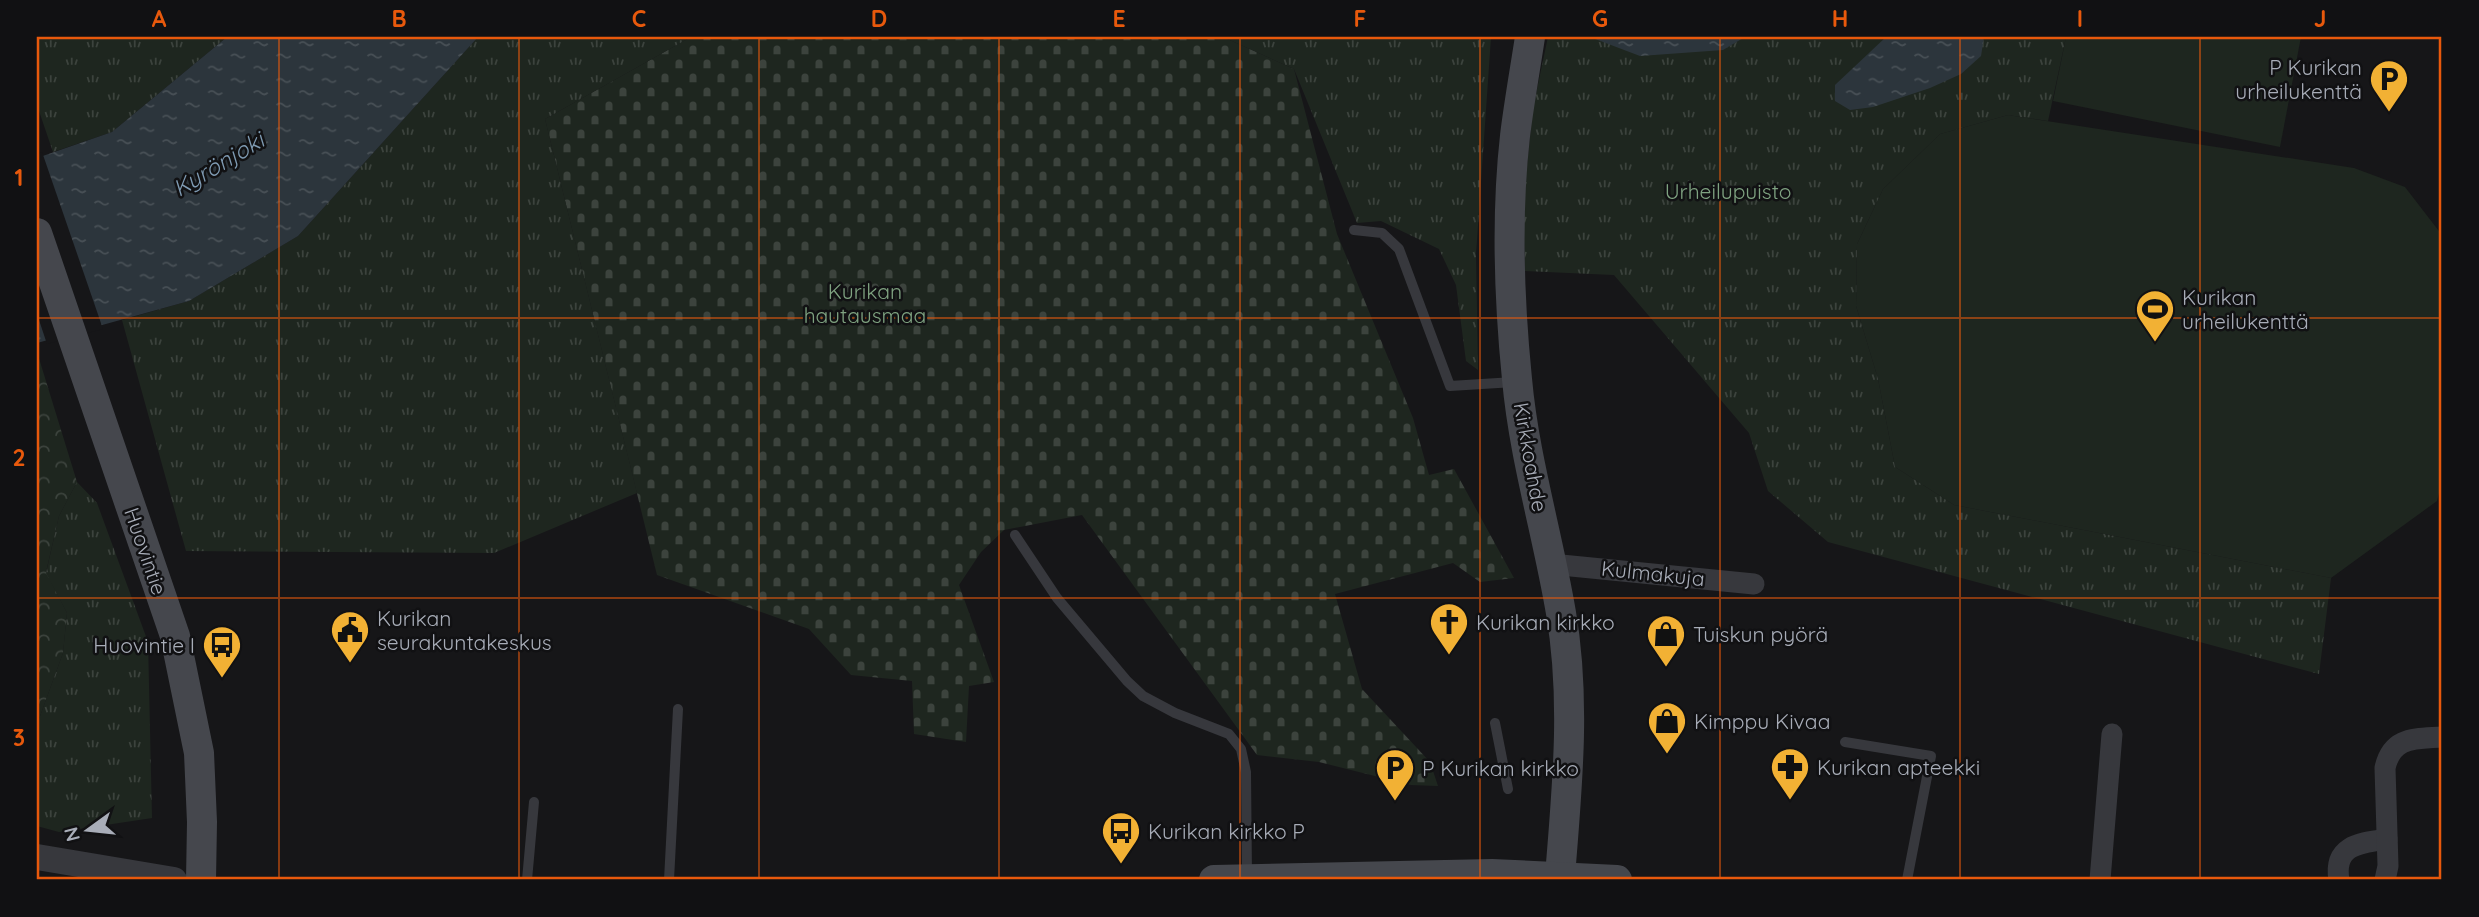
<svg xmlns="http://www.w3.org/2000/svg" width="2479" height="917" viewBox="0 0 2479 917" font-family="Quicksand,sans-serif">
	<defs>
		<pattern id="forest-crowns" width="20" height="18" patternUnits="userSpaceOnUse" patternTransform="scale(1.75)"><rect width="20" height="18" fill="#1e261f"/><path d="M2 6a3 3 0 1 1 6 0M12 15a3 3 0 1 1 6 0" fill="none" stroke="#3c433d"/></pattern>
		<pattern id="cemetery-stones" width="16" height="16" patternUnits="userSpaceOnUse" patternTransform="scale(1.75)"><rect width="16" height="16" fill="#1e261f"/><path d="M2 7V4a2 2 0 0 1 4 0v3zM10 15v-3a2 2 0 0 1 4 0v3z" fill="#3c433d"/></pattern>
		<pattern id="park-tufts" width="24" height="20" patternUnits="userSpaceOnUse" patternTransform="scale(1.75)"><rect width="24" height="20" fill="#1e261f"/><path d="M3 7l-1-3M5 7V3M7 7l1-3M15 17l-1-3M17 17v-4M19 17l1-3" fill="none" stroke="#3c433d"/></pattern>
		<pattern id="water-ripples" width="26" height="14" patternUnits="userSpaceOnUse" patternTransform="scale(1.75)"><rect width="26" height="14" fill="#2c353c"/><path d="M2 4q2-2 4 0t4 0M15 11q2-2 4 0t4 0" fill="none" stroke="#485056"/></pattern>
	</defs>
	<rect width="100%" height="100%" fill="#161618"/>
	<g fill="#1e261f">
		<polygon points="2066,37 2301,37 2280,147 2053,101"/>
		<polygon points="2008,115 2354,168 2405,187 2442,235 2442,482 2437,501 2331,578 1954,505 1895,467 1878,379 1856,306 1857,244 1883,189 1940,134"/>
	</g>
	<polygon fill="url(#forest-crowns)" points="37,352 77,482 59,516 46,572 67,613 63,653 39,719 37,719"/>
	<polygon fill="url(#cemetery-stones)" points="691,37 1223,37 1294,69 1337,234 1413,418 1429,475 1454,469 1514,578 1480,582 1453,563 1335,594 1362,689 1430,762 1438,786 1411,785 1319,762 1257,755 1082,515 1004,530 981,552 959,585 994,682 969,686 966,742 914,734 912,681 851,675 809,629 657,575 545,119"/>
	<g fill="url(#park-tufts)">
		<polygon points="37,37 227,37 112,132 53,152 37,105"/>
		<polygon points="478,37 691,37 545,119 637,493 494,553 186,551 122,320 189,301 298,236"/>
		<polygon points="1223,37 1491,37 1476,254 1478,370 1466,361 1456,285 1439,249 1381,221 1357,223 1294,69"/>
		<polygon points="1548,37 1590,37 1722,50 1745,37 2066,37 2048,121 2008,115 1940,134 1883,189 1857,244 1856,306 1878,379 1895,467 1954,505 2331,578 2319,674 1828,542 1768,491 1749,433 1614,275 1525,271 1523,203 1533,108"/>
		<polygon points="77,482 97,503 148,642 152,818 59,832 37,826 37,719 39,719 63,653 67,613 46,573 59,516"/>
	</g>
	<g fill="url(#water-ripples)">
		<polygon points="227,37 478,37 298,236 189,301 37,343 37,158 112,132"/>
		<polygon points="1590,37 1745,37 1723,50 1640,56"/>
		<polygon points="1886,37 1984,37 1981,56 1961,74 1930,88 1873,107 1850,110 1835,101 1835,85"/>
	</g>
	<polygon fill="#161618" points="42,152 103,329 47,344 37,314 37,154"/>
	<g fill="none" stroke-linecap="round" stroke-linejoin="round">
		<g stroke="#37383d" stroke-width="10">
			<polyline points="1354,230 1382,233 1399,249 1450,386 1514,382"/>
			<polyline points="1015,535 1057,598 1127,681 1143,696 1175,713 1229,734 1241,749 1246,772 1247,876"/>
			<polyline points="1495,723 1508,789"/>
			<polyline points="1845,742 1931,756 1907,880"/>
			<polyline points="527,880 534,802"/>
			<polyline points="669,880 678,709"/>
		</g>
		<g stroke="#37383d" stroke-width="21">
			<polyline points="1551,564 1754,584"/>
			<polyline points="2100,880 2112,734"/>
			<path d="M2339,880C2333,845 2360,843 2387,839"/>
			<path d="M2385,880L2388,866L2385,768C2392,736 2415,739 2442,737"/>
		</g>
		<polyline stroke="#37383d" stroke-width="26" points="37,857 174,880"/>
		<g stroke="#45474d" stroke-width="30">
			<path d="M1530,37C1525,70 1519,103 1515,136C1506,216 1509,299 1517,379C1524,458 1548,535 1561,613C1576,700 1567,789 1560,876"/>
			<polyline points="37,233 175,636 199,753 202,822 201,880"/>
			<polyline points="1214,880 1492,874 1617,880"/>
		</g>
	</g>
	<path fill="none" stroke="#e8590c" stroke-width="2" stroke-opacity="0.55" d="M279,37V880M519,37V880M759,37V880M999,37V880M1240,37V880M1480,37V880M1720,37V880M1960,37V880M2200,37V880M37,318H2442M37,598H2442"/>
	<defs>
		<g id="parking-pin" transform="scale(2.0125)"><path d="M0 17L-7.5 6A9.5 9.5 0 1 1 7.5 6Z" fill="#f2b134" stroke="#111113"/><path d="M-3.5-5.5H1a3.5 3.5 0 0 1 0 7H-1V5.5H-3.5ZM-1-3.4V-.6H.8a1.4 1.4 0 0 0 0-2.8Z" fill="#111"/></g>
		<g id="stadium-pin" transform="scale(2.0125)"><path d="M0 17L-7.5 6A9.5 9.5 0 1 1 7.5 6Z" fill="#f2b134" stroke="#111113"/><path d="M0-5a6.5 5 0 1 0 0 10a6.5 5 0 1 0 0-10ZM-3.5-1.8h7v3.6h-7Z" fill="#111"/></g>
		<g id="church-pin" transform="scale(2.0125)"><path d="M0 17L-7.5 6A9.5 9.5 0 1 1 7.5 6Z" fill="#f2b134" stroke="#111113"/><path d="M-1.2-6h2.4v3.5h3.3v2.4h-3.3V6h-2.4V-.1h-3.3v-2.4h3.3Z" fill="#111"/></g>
		<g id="civic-pin" transform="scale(2.0125)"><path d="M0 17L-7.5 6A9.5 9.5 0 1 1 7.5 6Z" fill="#f2b134" stroke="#111113"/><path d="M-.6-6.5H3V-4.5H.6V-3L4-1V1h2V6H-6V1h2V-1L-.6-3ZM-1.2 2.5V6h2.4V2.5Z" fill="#111"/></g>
		<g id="shop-pin" transform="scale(2.0125)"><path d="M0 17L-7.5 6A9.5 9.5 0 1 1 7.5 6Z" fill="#f2b134" stroke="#111113"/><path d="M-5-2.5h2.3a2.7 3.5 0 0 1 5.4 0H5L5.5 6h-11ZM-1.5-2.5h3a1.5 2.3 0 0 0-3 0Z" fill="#111"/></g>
		<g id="bus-pin" transform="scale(2.0125)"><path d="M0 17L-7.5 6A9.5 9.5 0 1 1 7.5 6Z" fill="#f2b134" stroke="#111113"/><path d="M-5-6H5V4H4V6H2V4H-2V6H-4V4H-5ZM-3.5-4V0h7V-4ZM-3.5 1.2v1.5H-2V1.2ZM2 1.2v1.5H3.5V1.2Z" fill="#111"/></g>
		<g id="pharmacy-pin" transform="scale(2.0125)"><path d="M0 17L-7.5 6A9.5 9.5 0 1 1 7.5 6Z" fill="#f2b134" stroke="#111113"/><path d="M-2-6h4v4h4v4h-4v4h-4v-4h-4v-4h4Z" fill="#111"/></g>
	</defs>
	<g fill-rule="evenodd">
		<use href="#parking-pin" x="2389" y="79"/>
		<use href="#stadium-pin" x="2155" y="309"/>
		<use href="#church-pin" x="1449" y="622"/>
		<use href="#civic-pin" x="350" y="630"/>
		<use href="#shop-pin" x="1666" y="634"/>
		<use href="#bus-pin" x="222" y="645"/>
		<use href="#shop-pin" x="1667" y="721"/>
		<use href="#pharmacy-pin" x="1790" y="767"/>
		<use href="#parking-pin" x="1395" y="768"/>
		<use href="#bus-pin" x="1121" y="831"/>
	</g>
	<g text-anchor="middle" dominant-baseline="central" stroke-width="5" stroke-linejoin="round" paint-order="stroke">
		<g font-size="21" fill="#a8adb8" stroke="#111113" text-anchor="start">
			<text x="2362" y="67" text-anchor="end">P Kurikan<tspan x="2362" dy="24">urheilukenttä</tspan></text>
			<text x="2182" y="297">Kurikan<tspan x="2182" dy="24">urheilukenttä</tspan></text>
			<text x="377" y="618">Kurikan<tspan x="377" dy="24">seurakuntakeskus</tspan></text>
			<text x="1476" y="622">Kurikan kirkko</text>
			<text x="1693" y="634">Tuiskun pyörä</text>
			<text x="195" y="645" text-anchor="end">Huovintie I</text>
			<text x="1694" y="721">Kimppu Kivaa</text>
			<text x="1817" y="767">Kurikan apteekki</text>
			<text x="1422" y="768">P Kurikan kirkko</text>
			<text x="1148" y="831">Kurikan kirkko P</text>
		</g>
		<g font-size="21" fill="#7fa381" stroke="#111113">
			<text x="1728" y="191">Urheilupuisto</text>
			<text x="865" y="291">Kurikan<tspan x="865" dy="24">hautausmaa</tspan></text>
		</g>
		<g font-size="21" fill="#a8adb8" stroke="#111113">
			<text transform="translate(1531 457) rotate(80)">Kirkkoahde</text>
			<text transform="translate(146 551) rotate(71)">Huovintie</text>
			<text transform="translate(1653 573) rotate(6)">Kulmakuja</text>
		</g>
		<g font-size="23" font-style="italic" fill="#7f9bb3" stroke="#111113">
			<text transform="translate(218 164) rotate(-31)">Kyrönjoki</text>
		</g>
	</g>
	<rect width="2479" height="917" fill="none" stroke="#111113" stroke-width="77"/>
	<g transform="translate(88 830) rotate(255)" stroke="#111113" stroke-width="5" paint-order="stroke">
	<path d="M0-5L12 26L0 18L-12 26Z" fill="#a8adb8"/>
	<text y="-10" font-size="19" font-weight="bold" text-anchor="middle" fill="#a8adb8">N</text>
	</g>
	<rect x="38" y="38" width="2402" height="840" fill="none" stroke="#e8590c" stroke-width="2.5"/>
	<g font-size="23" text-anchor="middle" font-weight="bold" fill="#e8590c">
		<text x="159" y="27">A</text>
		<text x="399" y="27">B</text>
		<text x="639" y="27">C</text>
		<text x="879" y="27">D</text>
		<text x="1119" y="27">E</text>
		<text x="1360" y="27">F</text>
		<text x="1600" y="27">G</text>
		<text x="1840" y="27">H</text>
		<text x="2080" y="27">I</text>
		<text x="2320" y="27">J</text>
		<text x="19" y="186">1</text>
		<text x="19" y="466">2</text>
		<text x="19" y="746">3</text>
	</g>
</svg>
